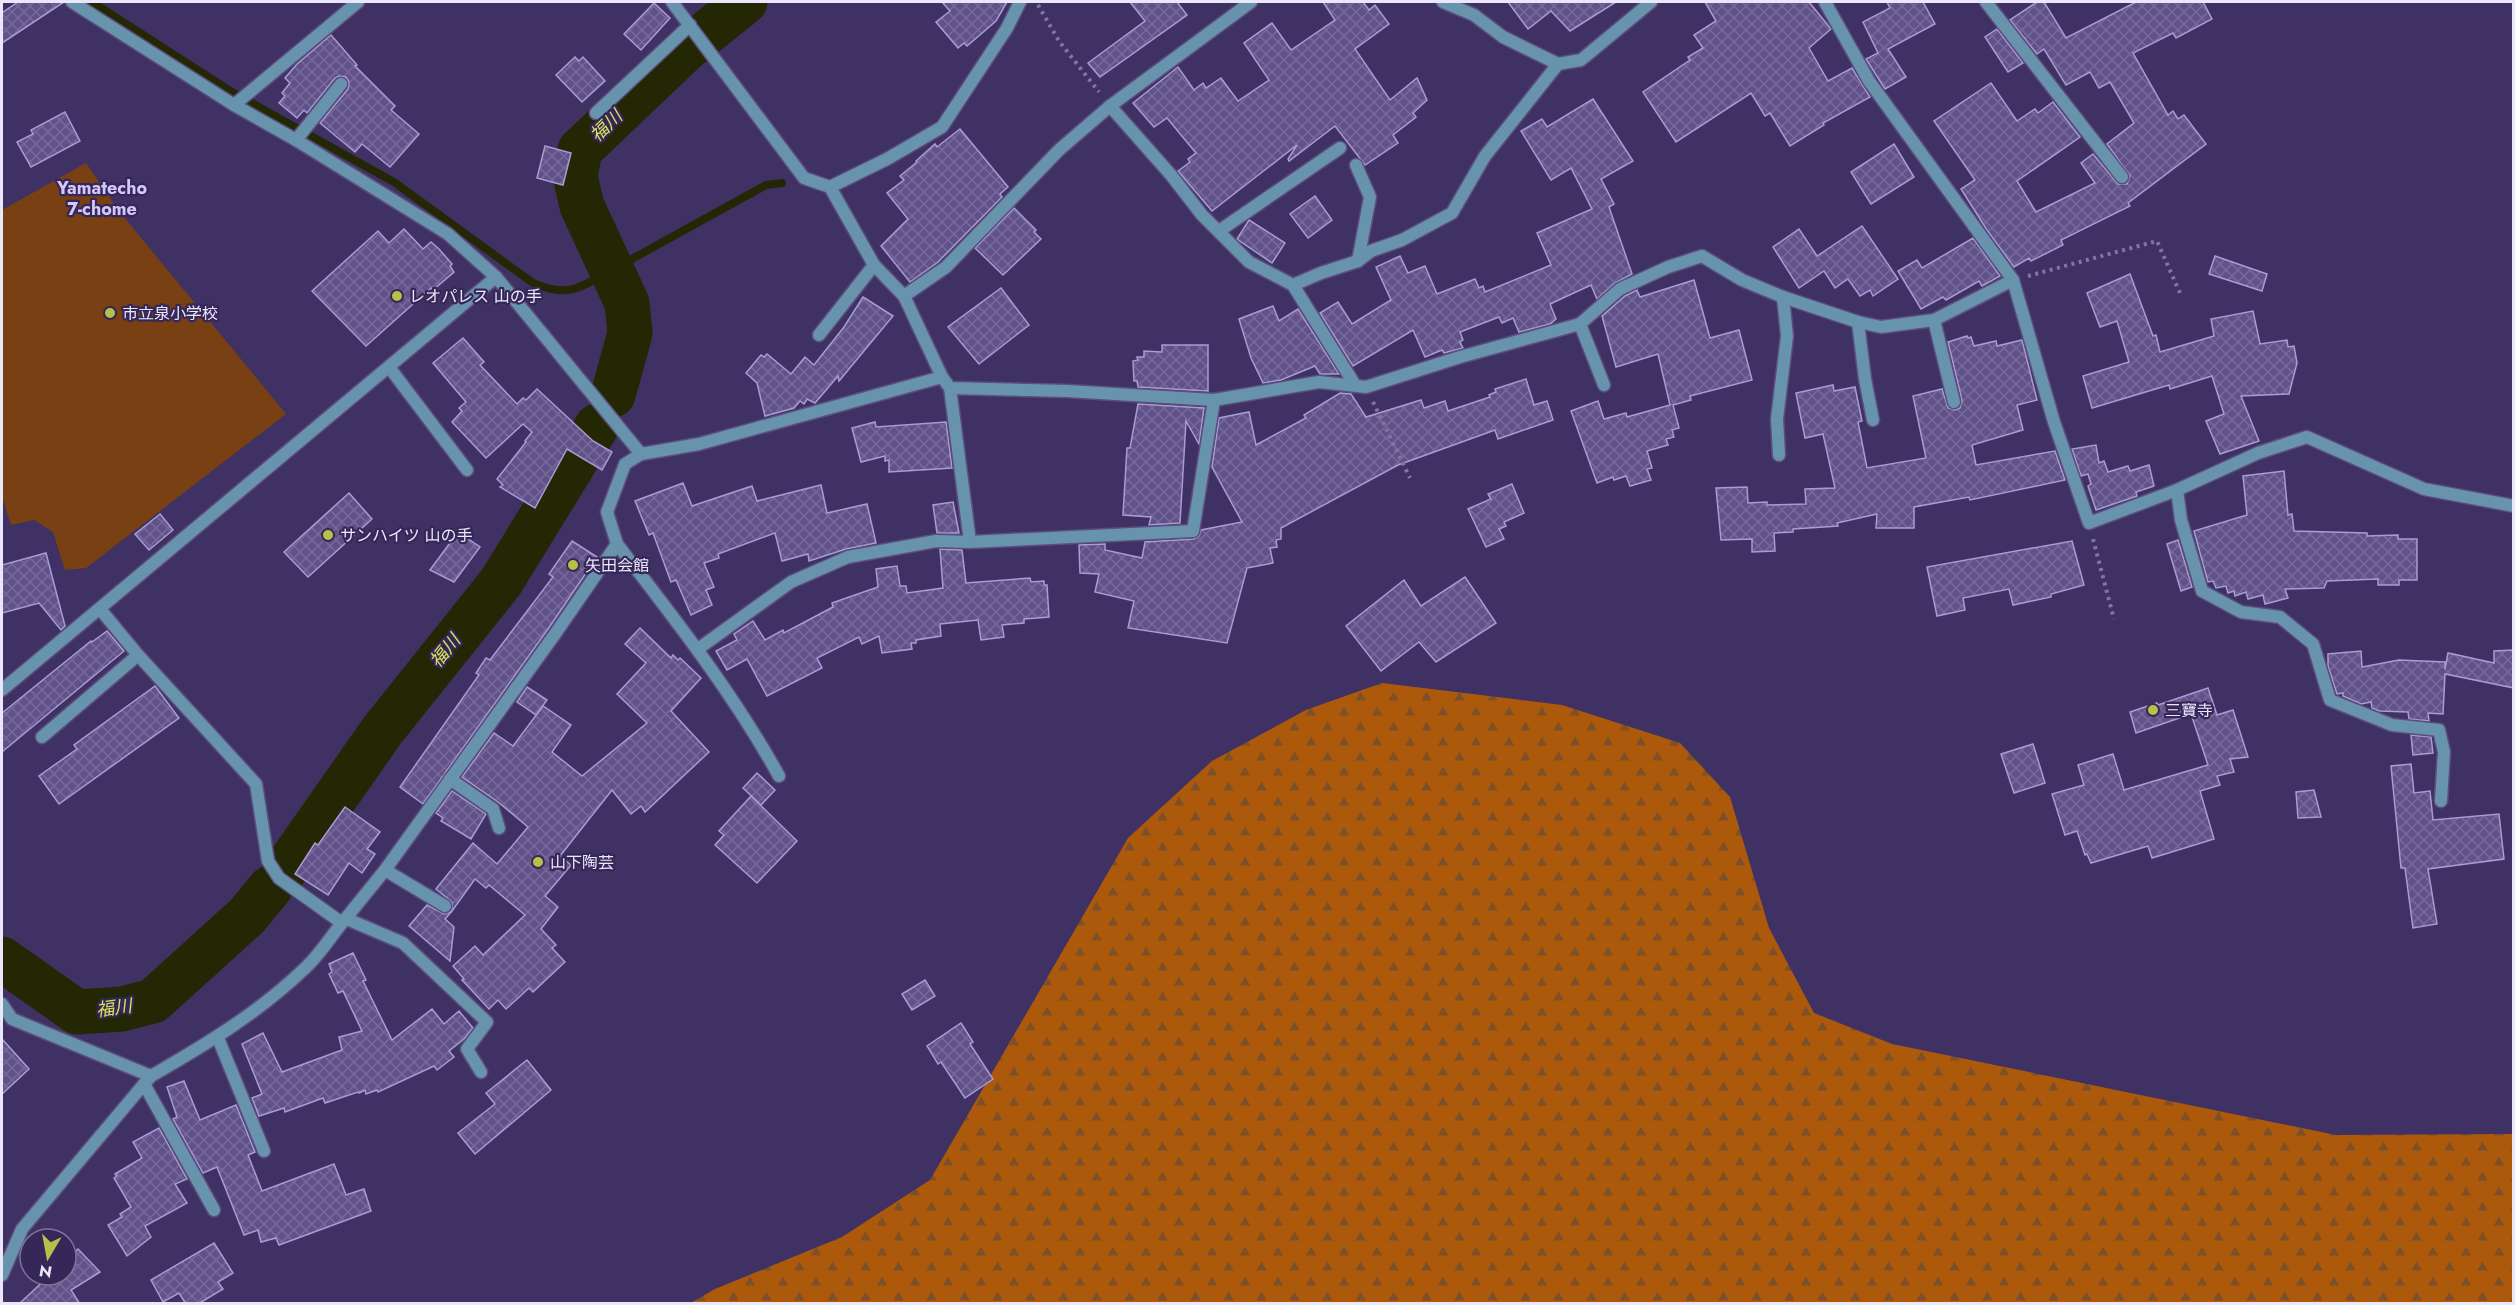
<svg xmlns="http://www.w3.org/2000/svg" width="2515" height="1305" viewBox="0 0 2515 1305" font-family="Jost,'Noto Sans JP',sans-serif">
	<defs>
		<pattern id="forest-firs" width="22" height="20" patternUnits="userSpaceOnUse" patternTransform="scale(1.5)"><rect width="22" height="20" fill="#ac590b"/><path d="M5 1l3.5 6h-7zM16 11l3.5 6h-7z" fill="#7e5028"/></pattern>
		<pattern id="building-cross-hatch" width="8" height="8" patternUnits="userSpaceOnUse" patternTransform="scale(1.5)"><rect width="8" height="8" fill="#605188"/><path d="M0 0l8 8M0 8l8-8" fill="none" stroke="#776a9a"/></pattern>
	</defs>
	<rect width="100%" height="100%" fill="#403165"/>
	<polygon fill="#784013" points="86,163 119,211 286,414 86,568 65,570 53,532 34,520 11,525 2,497 2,210"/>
	<polygon fill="url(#forest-firs)" points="1382,683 1562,705 1680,743 1730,797 1769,928 1814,1013 1892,1044 2336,1135 2513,1134 2513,1303 689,1304 715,1289 842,1237 930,1180 1128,838 1212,761 1306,710"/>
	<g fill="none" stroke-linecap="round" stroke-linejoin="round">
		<g stroke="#242704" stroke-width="8">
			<path d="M92,2L232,92L394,182L533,283C564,296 575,291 603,275"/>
			<polyline points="621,265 766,185 782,183"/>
		</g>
		<g stroke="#242704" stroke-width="45">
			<polyline points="613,395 630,333 627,303 582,206 575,176 580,150 685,50 745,2"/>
			<polyline points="284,871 382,731 501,582 597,426"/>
			<polyline points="2,959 77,1012 122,1009 153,1001 247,916 270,888"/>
		</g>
	</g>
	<g fill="url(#building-cross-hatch)" stroke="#a99bd7" stroke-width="1.5">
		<polygon points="18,2 64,2 2,43 2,13"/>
		<polygon points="942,2 1007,2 996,21 967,46 964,43 958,48 936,22 950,11"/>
		<polygon points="1130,2 1177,2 1187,15 1100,77 1088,63 1145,21"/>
		<polygon points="1323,2 1363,2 1369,10 1375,5 1389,24 1355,49 1390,100 1417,78 1427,100 1413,113 1416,117 1393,135 1398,143 1365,165 1335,126 1289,161 1288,159 1297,145 1212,211 1178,171 1190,162 1188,159 1196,153 1167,118 1154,127 1133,103 1178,67 1194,90 1203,83 1206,88 1221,78 1238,101 1269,80 1244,43 1272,23 1291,50 1335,20"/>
		<polygon points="1508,2 1616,2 1570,31 1551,11 1528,29"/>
		<polygon points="1705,2 1809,2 1831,29 1809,48 1828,81 1852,68 1870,97 1823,123 1824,125 1790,146 1770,113 1765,116 1751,93 1676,142 1643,92 1690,60 1688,57 1703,48 1694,35 1716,21"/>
		<polygon points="1887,2 1923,2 1935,24 1888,49 1906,77 1885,89 1866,59 1878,53 1863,22 1890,8"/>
		<polygon points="2037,2 2044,2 2066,38 2136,2 2203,2 2212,19 2176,38 2173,33 2133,53 2168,115 2173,111 2178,119 2184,115 2206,144 2128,203 2130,206 2061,240 2063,245 2031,261 2029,258 2014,267 1987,230 1961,189 1975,180 1934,121 1991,83 2017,121 2035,109 2038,113 2053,102 2080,137 2017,181 2036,212 2095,183 2081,163 2093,154 2118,184 2127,184 2130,176 2107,144 2134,123 2110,82 2099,88 2090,72 2066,85 2044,49 2037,54 2010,20"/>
		<polygon points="654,3 670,18 641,50 624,34"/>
		<polygon points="1997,29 2023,63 2008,72 1985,37"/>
		<polygon points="331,35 357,65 355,66 395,106 391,110 419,134 390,167 362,144 355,152 320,123 348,89 349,82 346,77 339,76 335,78 307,113 304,110 297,118 279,103 285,96 282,93 290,83 285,78 297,64"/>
		<polygon points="575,57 579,61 583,57 605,81 582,102 556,75"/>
		<polygon points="1593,99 1633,161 1601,179 1614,204 1609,207 1632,274 1615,283 1597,299 1591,285 1550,304 1556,319 1550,324 1519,332 1513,318 1502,323 1499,317 1460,332 1463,340 1460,342 1463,348 1444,353 1442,350 1425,357 1413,330 1353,366 1320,313 1338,302 1352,324 1391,300 1376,267 1400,256 1408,273 1425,266 1437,294 1475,279 1479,288 1483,286 1485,292 1551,265 1537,233 1592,209 1571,168 1551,180 1521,131 1542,119 1547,127"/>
		<polygon points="65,112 80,141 31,167 17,142 33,134 31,130"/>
		<polygon points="960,129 1008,187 1000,194 1002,197 938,262 910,282 881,246 908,219 887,193 904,180 900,176 917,162 916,161 935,144 937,147"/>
		<polygon points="1894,144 1914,177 1871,204 1851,172"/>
		<polygon points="545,146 571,153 563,185 537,178"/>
		<polygon points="1315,196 1332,220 1308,238 1290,214"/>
		<polygon points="1014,208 1036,230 1034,232 1041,239 1003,275 975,248"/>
		<polygon points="1249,220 1285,243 1272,263 1237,239"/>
		<polygon points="1862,226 1898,279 1873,296 1870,290 1860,296 1848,279 1835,288 1824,271 1799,288 1773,247 1799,229 1817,256"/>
		<polygon points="404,229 423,249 431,242 439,249 452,264 450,266 454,272 433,290 431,288 366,346 312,291 378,231 389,243"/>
		<polygon points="1973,238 2000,276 1982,286 1979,281 1946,300 1943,297 1921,309 1898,271 1917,260 1922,268"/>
		<polygon points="2215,256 2267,274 2262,291 2209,274"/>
		<polygon points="2130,274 2153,336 2156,335 2160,352 2214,336 2211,319 2253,311 2260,344 2287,340 2288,347 2294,346 2297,363 2289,394 2241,396 2259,441 2220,454 2206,421 2224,414 2212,376 2170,389 2169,385 2092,408 2083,376 2129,362 2117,321 2100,327 2087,293"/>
		<polygon points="1694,280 1710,338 1739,330 1752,380 1690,396 1691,400 1673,405 1679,428 1672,430 1674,437 1666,439 1668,445 1647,451 1652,468 1647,469 1651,480 1630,486 1626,476 1614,480 1613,477 1597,483 1571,411 1598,401 1604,419 1626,413 1627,417 1670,405 1658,354 1616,367 1602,316 1625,296 1637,290 1640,297"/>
		<polygon points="1001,288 1029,325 979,364 948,327"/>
		<polygon points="863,297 893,316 839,381 838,376 815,403 807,399 804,404 800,401 794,408 765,416 757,383 746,373 761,355 764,357 767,354 791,374 805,357 814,365 844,327"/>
		<polygon points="1273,306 1279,321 1298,309 1339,374 1320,374 1315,366 1281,380 1263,383 1251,358 1239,319"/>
		<polygon points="1967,336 1968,338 1971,337 1974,346 1996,341 1997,346 2022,340 2037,400 2017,405 2023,430 1972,445 1976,465 2055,451 2065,480 1970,500 1969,497 1914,507 1914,528 1876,528 1877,514 1837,523 1838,526 1793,529 1793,532 1774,533 1775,551 1752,552 1752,539 1721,540 1716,488 1747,487 1748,503 1767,502 1767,505 1806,504 1805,489 1835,488 1823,434 1805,438 1796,393 1833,385 1834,391 1855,387 1862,421 1858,422 1867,468 1926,458 1913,396 1942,389 1948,408 1955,410 1960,408 1962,400 1948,342"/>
		<polygon points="463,338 484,362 480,365 517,404 523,398 526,400 537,389 593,441 612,452 602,470 567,449 535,508 500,487 503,485 497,479 526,442 525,441 532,432 523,424 486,458 452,422 462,411 459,408 466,402 433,363"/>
		<polygon points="1162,345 1208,345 1208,391 1138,387 1137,381 1134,381 1133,361 1138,360 1137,357 1144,357 1144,351 1162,352"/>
		<polygon points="1526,379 1534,405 1547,401 1553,420 1498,439 1495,430 1398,465 1281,528 1281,539 1276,540 1277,547 1270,548 1273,563 1247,568 1227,643 1128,628 1134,601 1095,592 1099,574 1080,573 1079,545 1105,544 1105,550 1142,558 1145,542 1194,539 1199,536 1201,530 1242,522 1212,467 1219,418 1249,412 1256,445 1306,418 1304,415 1340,393 1351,394 1366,417 1421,400 1424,408 1445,401 1448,411 1490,397 1489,395 1496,392 1495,389"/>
		<polygon points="1138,404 1204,408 1199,444 1186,421 1180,523 1149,525 1151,517 1123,515 1127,448 1130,448"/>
		<polygon points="875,422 876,427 946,422 952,468 889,472 889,460 885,461 885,456 861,462 852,428"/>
		<polygon points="2096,445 2099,463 2104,461 2108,472 2128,466 2130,471 2149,465 2154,486 2136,492 2137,496 2096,510 2088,486 2091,484 2088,474 2081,476 2072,449"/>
		<polygon points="2284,471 2288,515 2292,514 2294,531 2367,533 2367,536 2398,535 2398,539 2417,539 2417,580 2399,580 2399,585 2378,585 2378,579 2327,581 2324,588 2285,589 2288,598 2265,604 2263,595 2248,599 2246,592 2235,596 2234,591 2228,593 2226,586 2216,588 2213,581 2208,582 2194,531 2247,515 2243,476"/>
		<polygon points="683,483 692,506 752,486 757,501 821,485 827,513 867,504 876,543 846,549 809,561 808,554 782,561 775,533 718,554 719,558 704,563 714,587 706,590 712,605 691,615 676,580 671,582 653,533 649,535 635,501"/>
		<polygon points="1512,484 1524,513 1504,522 1506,526 1499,529 1504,539 1486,547 1468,509 1491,499 1488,494"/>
		<polygon points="349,493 372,519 308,577 284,552"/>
		<polygon points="953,502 959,533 937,533 933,505"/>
		<polygon points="160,514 173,530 149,550 135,534"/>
		<polygon points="458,532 480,547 454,582 430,570"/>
		<polygon points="2178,540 2192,587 2181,591 2167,544"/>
		<polygon points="572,541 597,557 548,629 423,804 400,787 479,675 476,673 486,658 490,660 553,577 549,574"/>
		<polygon points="2072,541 2084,585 2051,594 2051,597 2013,605 2009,589 1963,598 1965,610 1937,616 1927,567"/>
		<polygon points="940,549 962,550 966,583 1030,578 1031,582 1044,581 1044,585 1047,585 1049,617 1024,619 1024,623 1002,625 1004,637 981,640 978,620 940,624 941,636 916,640 916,643 911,643 912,649 882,653 879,636 862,644 859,637 817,658 822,668 767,696 747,659 727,670 716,651 737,640 734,634 753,621 765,640 783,630 784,633 833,607 832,603 878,587 876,569 897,566 900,586 906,586 907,593 943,588"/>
		<polygon points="46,553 65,626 61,630 39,603 2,613 2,565"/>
		<polygon points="1465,577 1496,623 1436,662 1419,642 1381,671 1346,626 1404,580 1421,606"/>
		<polygon points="640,628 671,658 673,655 678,660 680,658 701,678 671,711 709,752 645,812 641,806 631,814 612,790 560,856 571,865 545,896 558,907 541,929 556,945 552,948 565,962 533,992 529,988 506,1009 498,1000 489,1009 462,980 464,979 453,966 475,946 483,955 525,915 489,885 486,888 475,879 452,911 452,902 436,889 473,843 497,864 528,827 498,802 462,777 494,733 513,746 543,706 571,725 552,752 582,776 647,723 617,694 646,663 625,644"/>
		<polygon points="107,631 124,651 2,752 2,713 91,641 92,642"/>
		<polygon points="2514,650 2514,688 2445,674 2443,714 2428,713 2429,721 2409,719 2408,712 2379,711 2372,708 2371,702 2361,704 2343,696 2343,693 2337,694 2328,666 2328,654 2361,651 2362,667 2399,660 2445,662 2445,669 2448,653 2494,663 2494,651"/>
		<polygon points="155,686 179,718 59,804 39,776 77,749 74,745"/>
		<polygon points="527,687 547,700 536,715 517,702"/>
		<polygon points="2208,688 2217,715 2233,710 2248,757 2230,759 2234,772 2217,776 2220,785 2200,791 2214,839 2152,858 2148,846 2091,863 2087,854 2085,855 2077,831 2065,835 2052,794 2084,785 2078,765 2113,754 2124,790 2208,765 2191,714 2136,733 2130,712 2157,703 2158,705"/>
		<polygon points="2411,735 2431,737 2433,753 2413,755"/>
		<polygon points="2033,744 2045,783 2014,793 2001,754"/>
		<polygon points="2411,764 2414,793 2430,791 2433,820 2499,814 2504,859 2428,869 2437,924 2413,928 2405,868 2401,868 2391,766"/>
		<polygon points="757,773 775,790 761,805 743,788"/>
		<polygon points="2314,790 2321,817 2298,818 2296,792"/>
		<polygon points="452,791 486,814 471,839 441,821 443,818 436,813"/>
		<polygon points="751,796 797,841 757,883 715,845 724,835 719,831"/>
		<polygon points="345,807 380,832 367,849 375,854 362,873 349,863 328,895 295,874 315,843 318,845"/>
		<polygon points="427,905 444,914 452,911 445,919 454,927 450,961 409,926"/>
		<polygon points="353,953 366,980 363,981 392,1040 432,1009 444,1024 459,1011 473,1028 464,1039 449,1051 454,1057 437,1070 434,1066 378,1092 377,1090 366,1094 365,1090 359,1093 358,1092 325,1103 323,1098 285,1112 284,1108 259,1116 252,1098 262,1094 242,1044 263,1033 282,1072 342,1050 339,1037 362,1031 343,991 338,993 329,974 332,972 329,964"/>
		<polygon points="925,980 935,996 912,1010 902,994"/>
		<polygon points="961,1023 973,1042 970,1044 993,1079 965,1098 941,1062 938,1064 927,1046"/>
		<polygon points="2,1039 29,1069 2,1094"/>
		<polygon points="527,1060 551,1090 475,1154 458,1133 495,1104 486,1093"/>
		<polygon points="184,1081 200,1120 236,1105 255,1152 248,1155 262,1191 334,1164 346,1195 364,1189 371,1211 279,1245 276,1238 261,1242 258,1230 244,1235 217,1167 203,1173 173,1119 177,1117 167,1087"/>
		<polygon points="159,1128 187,1179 175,1184 187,1203 145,1226 151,1237 127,1256 108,1225 122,1217 120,1214 131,1207 114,1178 117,1176 115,1174 142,1158 133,1142"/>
		<polygon points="214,1243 233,1273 218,1282 223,1289 198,1304 186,1304 179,1293 163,1302 151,1280"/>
		<polygon points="78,1249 100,1272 71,1290 80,1304 19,1304 50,1275 66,1275 66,1260"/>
	</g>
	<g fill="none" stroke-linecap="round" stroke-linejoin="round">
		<g stroke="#5b4e7d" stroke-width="15">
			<g id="service">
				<polyline points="1986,2 2122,177"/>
				<polyline points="596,113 690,25"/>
				<polyline points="296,140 341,84"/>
				<polyline points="1356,165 1370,197 1358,261"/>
				<polyline points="1219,231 1340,148"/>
				<polyline points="1293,285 1355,385"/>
				<polyline points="1934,320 1954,402"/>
				<polyline points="1858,322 1865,379 1873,420"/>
				<polyline points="1580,324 1604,385"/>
				<polyline points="819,335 874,265"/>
				<polyline points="389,367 467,470"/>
				<polyline points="1779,455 1777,419 1787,336 1783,297"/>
				<polyline points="2177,490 2181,520 2202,591 2241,612 2280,617 2313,644 2330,700 2392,725 2439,730 2444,752 2441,801"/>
				<polyline points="970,542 1193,531 1214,400"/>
				<path d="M617,544C675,619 733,693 779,776"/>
				<polyline points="698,649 791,582 848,557 936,541 970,542 950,388"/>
				<polyline points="42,737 138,655"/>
				<polyline points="450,779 493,809 499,828"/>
				<polyline points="385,870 445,906"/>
				<polyline points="347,919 403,943 487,1022 467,1049 481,1072"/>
				<polyline points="2,1004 12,1019 151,1076"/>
				<polyline points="218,1038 264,1151"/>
				<polyline points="144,1084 214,1210"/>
			</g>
		</g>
		<g stroke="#5b4e7d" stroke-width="15">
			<g id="minor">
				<polyline points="72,2 234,105 296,140 448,234 496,277 641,454"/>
				<polyline points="672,2 804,178 830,187 874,265 904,296 946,267 1059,150 1110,106 1251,2"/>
				<polyline points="1443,2 1474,15 1503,37 1558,64 1581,60 1651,2"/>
				<polyline points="1825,2 1869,81 2013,280 2054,422 2089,523 2177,490 2258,453 2307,437 2424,489 2514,506"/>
				<polyline points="234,105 358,2"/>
				<polyline points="1110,106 1171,175 1202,215 1249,262 1293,285 1321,273 1358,261 1371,251 1402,240 1452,213 1485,156 1558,64"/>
				<polyline points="830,187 887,159 942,127 1007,28 1020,2"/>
				<polyline points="904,296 942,377 950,388 1067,391 1214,400 1319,382 1366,387 1460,357 1580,324 1620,289 1668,267 1702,256 1742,280 1783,297 1858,322 1881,327 1934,320 2013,280"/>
				<polyline points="2,690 496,277"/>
				<polyline points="342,923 385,870 555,634 617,544 607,512 625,464 641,454 699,444 942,377"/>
				<path d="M2,1275L22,1229L144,1084L151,1076C205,1045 258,1013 303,970C318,957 329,939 342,923L279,878L268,861L256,784L138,655L100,609"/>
			</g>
		</g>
		<g stroke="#81769e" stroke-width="4" stroke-dasharray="3 4.5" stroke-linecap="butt">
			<polyline points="1038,5 1059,41 1099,92"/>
			<polyline points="2028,276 2157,241 2180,293"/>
			<polyline points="1373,402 1410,478"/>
			<polyline points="2093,539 2114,619"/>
		</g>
		<use href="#service" stroke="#6893ac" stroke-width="12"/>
		<use href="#minor" stroke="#6893ac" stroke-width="12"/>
	</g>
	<g fill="#b5c249" stroke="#362759" stroke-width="2">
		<circle cx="397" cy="296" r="6"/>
		<circle cx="110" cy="313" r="6"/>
		<circle cx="328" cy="535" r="6"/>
		<circle cx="573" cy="565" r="6"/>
		<circle cx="2153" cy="710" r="6"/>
		<circle cx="538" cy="862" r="6"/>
	</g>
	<g text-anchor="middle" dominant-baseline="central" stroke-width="4.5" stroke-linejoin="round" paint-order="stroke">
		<g font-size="16" fill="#ebe7fa" stroke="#362759" text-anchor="start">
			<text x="409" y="296">レオパレス 山の手</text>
			<text x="122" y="313">市立泉小学校</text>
			<text x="340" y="535">サンハイツ 山の手</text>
			<text x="585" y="565">矢田会館</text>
			<text x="2165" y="710">三寶寺</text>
			<text x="550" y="862">山下陶芸</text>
		</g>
		<g font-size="18" font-style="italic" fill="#d6e559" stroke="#362759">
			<text transform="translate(606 126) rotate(-44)">福川</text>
			<text transform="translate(445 651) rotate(-51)">福川</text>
			<text transform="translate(114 1008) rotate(-8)">福川</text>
		</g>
		<g font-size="18" font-weight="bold" fill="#d3c8fa" stroke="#362759">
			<text x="102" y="188">Yamatecho<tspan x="102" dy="21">7-chome</tspan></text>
		</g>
	</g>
	<rect width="2515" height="1305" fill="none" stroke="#ebe7fa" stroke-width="6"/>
	<g transform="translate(48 1257) rotate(190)"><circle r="28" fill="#362759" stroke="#7e7499" stroke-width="1.5"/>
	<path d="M0-4.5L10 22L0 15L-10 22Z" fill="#b5c249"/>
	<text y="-9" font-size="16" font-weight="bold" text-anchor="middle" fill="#ebe7fa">N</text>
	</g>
</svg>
